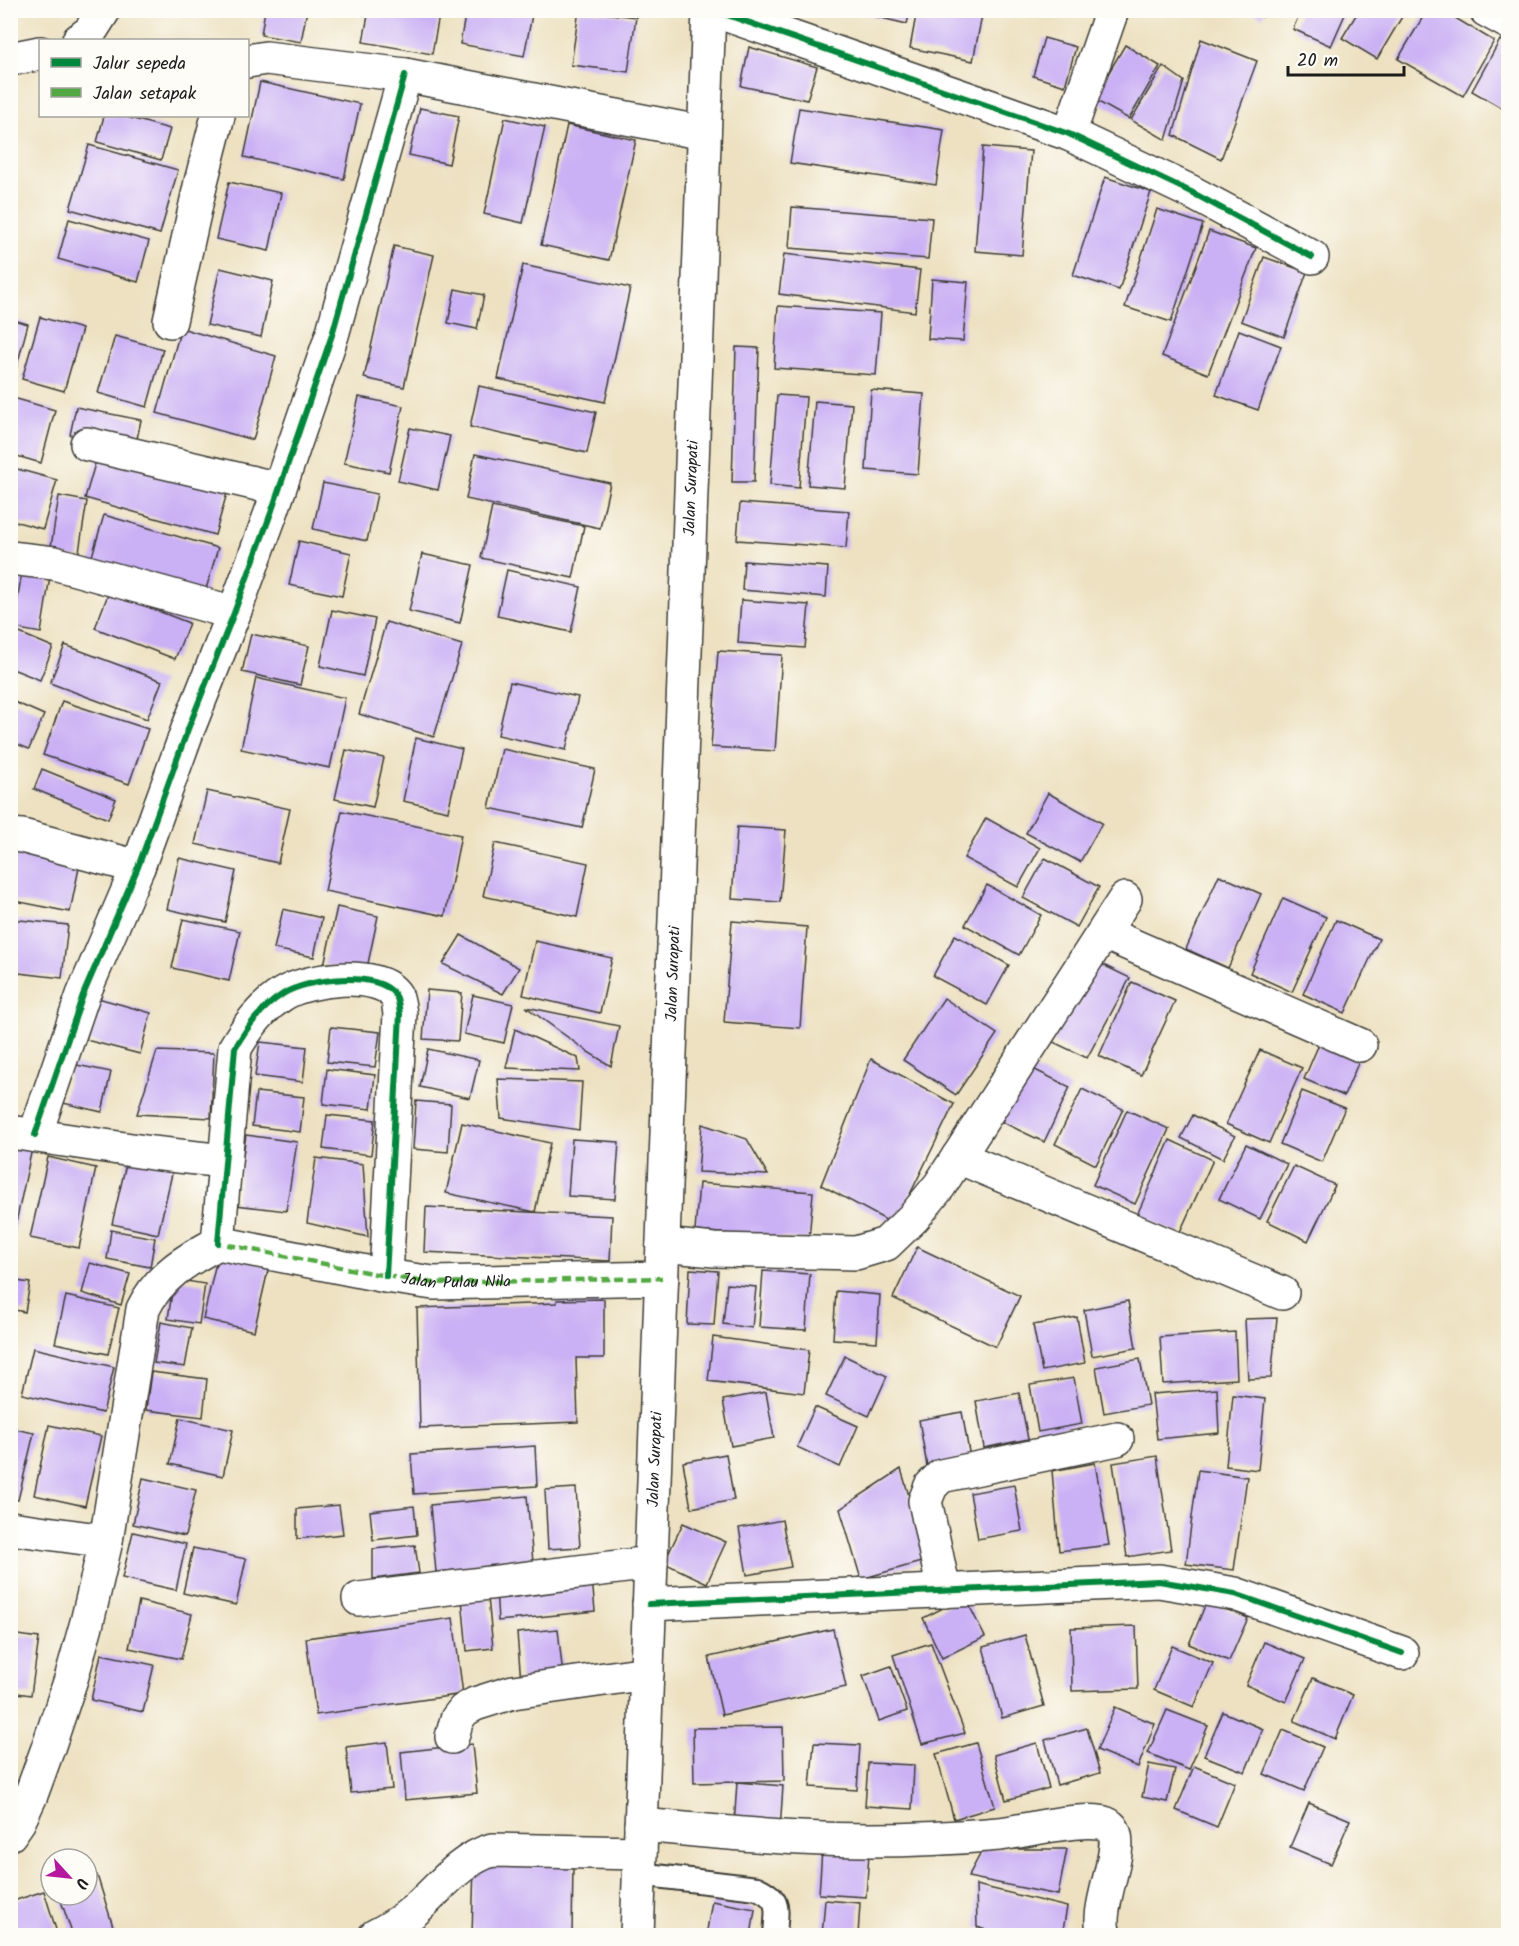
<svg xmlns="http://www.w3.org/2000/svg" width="1519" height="1946" viewBox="0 0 1519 1946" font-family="Kalam,sans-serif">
	<rect width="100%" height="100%" fill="#fdfcf7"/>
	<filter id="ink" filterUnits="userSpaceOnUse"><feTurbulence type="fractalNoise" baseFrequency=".0167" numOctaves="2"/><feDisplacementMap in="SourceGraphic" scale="12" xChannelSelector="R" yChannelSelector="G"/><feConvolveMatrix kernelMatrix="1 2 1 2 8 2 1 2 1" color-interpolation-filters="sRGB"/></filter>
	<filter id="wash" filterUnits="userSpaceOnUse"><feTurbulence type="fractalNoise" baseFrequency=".008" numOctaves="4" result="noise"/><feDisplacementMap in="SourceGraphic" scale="24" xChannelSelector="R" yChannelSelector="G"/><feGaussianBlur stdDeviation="1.35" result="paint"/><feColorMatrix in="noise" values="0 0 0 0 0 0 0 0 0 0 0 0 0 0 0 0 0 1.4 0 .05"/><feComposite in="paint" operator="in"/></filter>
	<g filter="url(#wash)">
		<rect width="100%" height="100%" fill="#ede1c1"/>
		<g id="blocks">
			<g fill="#cab0f4">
				<polygon points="265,10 307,10 301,42 261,35"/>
				<polygon points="369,10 440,10 432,54 363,42"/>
				<polygon points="466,10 533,10 524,56 460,44"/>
				<polygon points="579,10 636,17 628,72 571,65"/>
				<polygon points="848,10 910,10 907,24"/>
				<polygon points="917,10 983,10 973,61 910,48"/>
				<polygon points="1250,10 1266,10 1262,17"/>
				<polygon points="1301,10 1347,10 1331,46 1293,29"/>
				<polygon points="1359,10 1406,10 1377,59 1342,38"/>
				<polygon points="1427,10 1442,10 1494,41 1463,96 1398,59"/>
				<polygon points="1044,38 1076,47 1065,86 1033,76"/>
				<polygon points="1201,39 1257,61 1221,159 1173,135"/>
				<polygon points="1500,40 1508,45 1508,104 1505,110 1472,91"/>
				<polygon points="1125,45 1160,66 1129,119 1093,99"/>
				<polygon points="749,47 817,67 807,100 741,86"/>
				<polygon points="1163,66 1184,81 1166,140 1131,120"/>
				<polygon points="260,82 360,104 344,179 244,157"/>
				<polygon points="420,108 459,116 449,164 409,155"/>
				<polygon points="799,108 944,130 936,185 790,163"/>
				<polygon points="104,116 123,116 170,129 161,160 97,142"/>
				<polygon points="505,118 545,127 523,223 484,214"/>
				<polygon points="567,125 636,140 609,260 541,245"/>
				<polygon points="89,145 178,170 160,234 70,209"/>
				<polygon points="983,147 1031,151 1022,255 975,251"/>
				<polygon points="1105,177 1151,192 1119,290 1073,275"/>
				<polygon points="229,182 281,193 269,251 216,239"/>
				<polygon points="792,207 932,218 928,259 789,248"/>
				<polygon points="1157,209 1203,224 1171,322 1125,307"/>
				<polygon points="69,219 149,241 138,282 58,259"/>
				<polygon points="1209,231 1256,248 1208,374 1162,356"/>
				<polygon points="394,246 434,255 404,387 364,378"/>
				<polygon points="784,254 920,270 915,312 779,294"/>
				<polygon points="1264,257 1307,272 1284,337 1241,321"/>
				<polygon points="523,265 630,288 605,402 498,379"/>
				<polygon points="220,268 273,281 261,337 207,325"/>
				<polygon points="932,279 968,282 963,341 928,339"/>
				<polygon points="455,289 484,295 477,329 448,323"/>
				<polygon points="778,306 881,313 876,375 774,368"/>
				<polygon points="40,317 82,329 64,391 22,379"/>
				<polygon points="10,319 28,324 11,388 10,388"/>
				<polygon points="181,328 276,356 253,440 157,413"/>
				<polygon points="1239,330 1281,346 1258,410 1216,395"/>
				<polygon points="115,336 163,349 147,407 98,393"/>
				<polygon points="736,347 759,348 754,482 732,482"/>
				<polygon points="479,386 596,412 587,453 470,427"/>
				<polygon points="871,390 924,394 918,474 866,470"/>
				<polygon points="777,395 806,397 799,488 770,485"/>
				<polygon points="10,397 55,410 41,463 10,454"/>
				<polygon points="359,397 403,406 389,472 344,463"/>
				<polygon points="815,401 852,404 845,488 808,485"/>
				<polygon points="76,407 141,420 135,448 70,435"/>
				<polygon points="410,428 450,436 438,490 398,481"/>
				<polygon points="99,450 229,486 215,535 85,498"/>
				<polygon points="475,454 610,483 600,528 466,499"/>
				<polygon points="10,467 57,480 43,529 10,520"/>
				<polygon points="323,483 377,494 367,541 313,529"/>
				<polygon points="59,496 87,501 78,558 50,553"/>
				<polygon points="740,503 849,511 846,548 737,540"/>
				<polygon points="492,507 584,526 573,578 481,558"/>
				<polygon points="104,515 218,548 204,596 90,563"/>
				<polygon points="299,541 351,553 342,596 289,585"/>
				<polygon points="422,554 473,565 460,623 409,611"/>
				<polygon points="744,561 828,567 826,597 742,590"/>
				<polygon points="507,570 581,587 571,632 497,616"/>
				<polygon points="22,571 50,576 41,633 13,628"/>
				<polygon points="109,592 189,623 175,659 95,628"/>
				<polygon points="741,600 809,605 805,648 738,643"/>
				<polygon points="332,610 375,619 363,676 320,666"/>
				<polygon points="386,622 462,645 434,737 359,714"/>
				<polygon points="10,629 53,647 40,680 10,668"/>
				<polygon points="251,634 309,646 300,685 242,672"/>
				<polygon points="65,645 162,681 147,719 50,683"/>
				<polygon points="718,651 782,655 775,751 711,747"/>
				<polygon points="256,678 345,698 330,768 241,749"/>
				<polygon points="510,682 578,697 566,750 498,735"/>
				<polygon points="10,700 44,715 29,749 10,741"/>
				<polygon points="62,701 148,729 129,784 43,755"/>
				<polygon points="416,738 462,749 448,811 403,801"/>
				<polygon points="502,749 595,769 582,828 489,808"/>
				<polygon points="346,750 384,758 373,807 335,799"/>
				<polygon points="42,769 116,799 108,819 34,789"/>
				<polygon points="207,791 290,809 278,863 195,844"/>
				<polygon points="1048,793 1102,823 1080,862 1026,833"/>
				<polygon points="342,811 461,835 445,916 325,891"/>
				<polygon points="986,818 1040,848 1018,887 964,858"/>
				<polygon points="737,827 786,830 780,902 732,899"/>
				<polygon points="495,843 588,863 577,917 483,896"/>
				<polygon points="10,849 80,863 70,912 10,900"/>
				<polygon points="179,858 236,871 225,922 167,909"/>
				<polygon points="1045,858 1099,887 1077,927 1023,898"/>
				<polygon points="1219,875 1261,894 1228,968 1186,949"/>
				<polygon points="987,885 1041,915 1019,955 965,925"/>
				<polygon points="1283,898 1326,917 1292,992 1250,973"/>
				<polygon points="337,907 378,916 366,973 324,965"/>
				<polygon points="283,909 322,918 314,957 274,949"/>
				<polygon points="10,919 68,925 62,978 10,972"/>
				<polygon points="183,919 240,931 229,981 172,968"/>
				<polygon points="1336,920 1379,939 1345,1013 1303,994"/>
				<polygon points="732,921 807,927 800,1028 724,1022"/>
				<polygon points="461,935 519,968 503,994 443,964"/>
				<polygon points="955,935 1009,965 987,1005 933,976"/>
				<polygon points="535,941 612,958 600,1013 523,995"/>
				<polygon points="1097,962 1130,978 1087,1058 1053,1042"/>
				<polygon points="1132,982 1175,1001 1141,1075 1099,1056"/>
				<polygon points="427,990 462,993 458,1041 423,1039"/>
				<polygon points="473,995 513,1004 504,1043 464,1034"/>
				<polygon points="98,998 151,1013 140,1054 86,1040"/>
				<polygon points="944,998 997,1034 956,1095 903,1060"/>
				<polygon points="526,1007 619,1026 611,1066 588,1052"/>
				<polygon points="331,1027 380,1032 375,1067 327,1062"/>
				<polygon points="515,1029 578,1058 580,1071 506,1068"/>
				<polygon points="260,1042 307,1047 303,1082 255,1076"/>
				<polygon points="1319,1044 1359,1061 1344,1096 1304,1079"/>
				<polygon points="428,1049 479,1060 470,1098 420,1087"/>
				<polygon points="1260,1050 1302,1068 1269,1143 1226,1124"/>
				<polygon points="157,1051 214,1053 211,1118 137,1114"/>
				<polygon points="871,1059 954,1104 895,1225 821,1185"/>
				<polygon points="72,1064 111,1072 102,1112 63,1103"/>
				<polygon points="1029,1067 1070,1087 1044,1142 1002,1122"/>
				<polygon points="327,1069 375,1075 371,1109 323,1104"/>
				<polygon points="498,1079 582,1082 579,1130 501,1118"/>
				<polygon points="1082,1089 1123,1109 1096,1165 1055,1144"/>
				<polygon points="1302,1091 1345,1108 1322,1162 1280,1144"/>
				<polygon points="256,1092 304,1097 300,1132 252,1126"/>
				<polygon points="416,1101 451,1104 448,1152 413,1149"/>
				<polygon points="1127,1110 1169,1129 1135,1204 1093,1185"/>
				<polygon points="327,1115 375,1120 371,1155 323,1149"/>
				<polygon points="1193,1115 1235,1136 1223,1159 1181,1138"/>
				<polygon points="462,1123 550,1143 535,1212 446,1193"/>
				<polygon points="702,1124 747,1139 768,1175 698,1172"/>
				<polygon points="246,1135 297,1142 286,1211 236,1205"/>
				<polygon points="10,1139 33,1144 14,1232 10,1232"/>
				<polygon points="572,1139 619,1142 615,1199 568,1196"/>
				<polygon points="1170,1140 1213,1160 1179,1234 1137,1215"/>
				<polygon points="1246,1144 1287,1164 1260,1219 1219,1199"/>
				<polygon points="128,1155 174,1165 158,1234 112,1224"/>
				<polygon points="48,1157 96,1168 79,1248 30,1238"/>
				<polygon points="316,1158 363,1164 368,1237 307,1223"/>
				<polygon points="1294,1166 1335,1185 1308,1241 1267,1221"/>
				<polygon points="699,1183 813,1192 809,1240 695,1231"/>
				<polygon points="426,1207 612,1216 610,1261 424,1252"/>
				<polygon points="111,1230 155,1238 150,1267 107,1259"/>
				<polygon points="917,1247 1020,1296 996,1347 893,1298"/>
				<polygon points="218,1254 269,1266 254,1331 203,1319"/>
				<polygon points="90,1263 130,1274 121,1305 82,1293"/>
				<polygon points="690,1269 718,1271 714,1325 687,1324"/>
				<polygon points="763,1271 810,1274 806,1330 759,1327"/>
				<polygon points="174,1279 205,1284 199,1324 168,1319"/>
				<polygon points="10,1280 30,1283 25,1312 10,1309"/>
				<polygon points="727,1284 756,1287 752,1328 723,1324"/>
				<polygon points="836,1291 880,1295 877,1342 833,1339"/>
				<polygon points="66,1296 119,1308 108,1354 55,1343"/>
				<polygon points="604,1299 604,1358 576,1358 578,1422 420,1428 417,1308 557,1303 557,1300"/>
				<polygon points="1128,1301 1136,1348 1092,1356 1084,1310"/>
				<polygon points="1077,1317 1085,1363 1042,1371 1033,1325"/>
				<polygon points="1277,1318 1271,1378 1248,1379 1245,1319"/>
				<polygon points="161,1322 192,1328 185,1367 154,1363"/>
				<polygon points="1235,1332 1237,1379 1163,1384 1160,1337"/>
				<polygon points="713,1337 809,1350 804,1393 708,1381"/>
				<polygon points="33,1348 114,1367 103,1413 22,1394"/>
				<polygon points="845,1356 887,1376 869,1416 826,1396"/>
				<polygon points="1140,1359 1148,1405 1104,1413 1096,1367"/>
				<polygon points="151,1372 207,1379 203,1417 146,1410"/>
				<polygon points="1074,1378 1082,1424 1038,1432 1030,1385"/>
				<polygon points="1217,1389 1219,1433 1157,1439 1152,1394"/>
				<polygon points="766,1392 774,1438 731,1446 723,1400"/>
				<polygon points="1019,1393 1028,1439 984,1448 976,1401"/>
				<polygon points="1233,1395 1265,1399 1258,1470 1226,1466"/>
				<polygon points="815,1407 858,1426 840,1467 797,1447"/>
				<polygon points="962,1412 970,1458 927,1466 919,1420"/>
				<polygon points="180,1418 233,1430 223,1476 170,1464"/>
				<polygon points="49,1425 101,1436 85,1506 34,1495"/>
				<polygon points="10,1428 34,1433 18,1500 10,1498"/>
				<polygon points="535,1446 537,1486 414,1494 411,1454"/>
				<polygon points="726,1454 734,1500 691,1508 683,1462"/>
				<polygon points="1157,1456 1171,1550 1127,1557 1113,1463"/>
				<polygon points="1095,1463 1109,1545 1059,1551 1052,1471"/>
				<polygon points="901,1469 928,1560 861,1579 840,1509"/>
				<polygon points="1198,1470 1247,1477 1234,1570 1186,1564"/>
				<polygon points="143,1478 196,1490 185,1536 133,1524"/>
				<polygon points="1014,1485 1022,1531 978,1539 970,1493"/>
				<polygon points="576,1488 580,1547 548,1549 545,1490"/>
				<polygon points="527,1496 533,1562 436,1572 430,1505"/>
				<polygon points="339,1505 343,1534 297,1539 297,1509"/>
				<polygon points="414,1506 417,1535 373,1540 370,1511"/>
				<polygon points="782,1520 791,1567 747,1575 739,1528"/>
				<polygon points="683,1523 726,1542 707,1583 664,1563"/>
				<polygon points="133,1532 186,1544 176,1590 122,1578"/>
				<polygon points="415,1545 419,1573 373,1579 373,1549"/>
				<polygon points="193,1548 246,1559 236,1605 183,1593"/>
				<polygon points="592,1579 595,1611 498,1621 496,1588"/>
				<polygon points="488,1597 493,1648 467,1651 462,1599"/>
				<polygon points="965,1597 985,1637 942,1658 923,1618"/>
				<polygon points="139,1601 192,1614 181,1659 129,1648"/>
				<polygon points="1207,1601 1248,1618 1229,1661 1189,1644"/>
				<polygon points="453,1618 463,1694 316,1715 306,1638"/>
				<polygon points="1136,1626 1138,1689 1072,1691 1071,1628"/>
				<polygon points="558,1629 563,1676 521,1681 517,1633"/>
				<polygon points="833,1629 846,1687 722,1715 709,1657"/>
				<polygon points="10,1634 39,1638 31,1695 10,1692"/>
				<polygon points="1025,1635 1044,1706 1002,1718 983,1647"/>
				<polygon points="1264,1642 1305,1659 1286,1702 1246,1685"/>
				<polygon points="931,1643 965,1733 922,1744 893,1655"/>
				<polygon points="1172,1646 1213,1663 1194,1707 1154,1690"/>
				<polygon points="101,1654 154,1665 143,1712 91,1700"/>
				<polygon points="891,1666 907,1711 879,1721 863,1676"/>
				<polygon points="1313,1678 1353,1695 1335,1739 1294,1721"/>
				<polygon points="1115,1707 1155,1724 1138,1767 1097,1750"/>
				<polygon points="1167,1710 1208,1726 1189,1770 1148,1753"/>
				<polygon points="1223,1712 1263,1729 1245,1772 1204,1756"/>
				<polygon points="783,1727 784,1781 694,1783 693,1728"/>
				<polygon points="1087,1728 1100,1773 1057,1785 1045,1740"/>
				<polygon points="1283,1730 1323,1747 1304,1791 1264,1774"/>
				<polygon points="387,1742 392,1789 351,1793 346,1747"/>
				<polygon points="814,1743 860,1745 857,1790 810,1787"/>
				<polygon points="976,1743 995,1807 954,1819 936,1754"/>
				<polygon points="1037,1743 1049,1788 1006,1800 994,1755"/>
				<polygon points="472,1744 477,1793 405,1800 401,1752"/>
				<polygon points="868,1763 914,1765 912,1809 865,1806"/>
				<polygon points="1149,1764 1175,1769 1167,1802 1142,1797"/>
				<polygon points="1194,1766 1235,1783 1217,1827 1176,1810"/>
				<polygon points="737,1782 783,1786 780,1830 734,1827"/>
				<polygon points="1309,1803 1350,1820 1331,1864 1290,1847"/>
				<polygon points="983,1849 1067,1849 1058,1895 968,1877"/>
				<polygon points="822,1850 869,1853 866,1897 819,1894"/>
				<polygon points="474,1863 573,1864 572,1936 472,1936"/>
				<polygon points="97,1875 116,1936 73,1936 59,1895 87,1895 87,1878"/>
				<polygon points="976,1885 1067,1907 1062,1936 1003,1936 977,1927"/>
				<polygon points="44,1891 58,1936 17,1936 10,1915 10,1902"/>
				<polygon points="825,1900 860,1903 858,1936 822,1936"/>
				<polygon points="712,1901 755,1909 751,1936 706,1936"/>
			</g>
		</g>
	</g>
	<g filter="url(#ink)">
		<use href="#blocks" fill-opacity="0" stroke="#3b3a35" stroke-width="1.5"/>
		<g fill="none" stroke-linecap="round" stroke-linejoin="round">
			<g stroke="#3b3a35" stroke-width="26">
				<path id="service" d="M639,1874L757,1888C783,1900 776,1910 775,1936"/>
			</g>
			<g stroke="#3b3a35" stroke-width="36">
				<g id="minor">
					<polyline points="713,10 1069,134 1191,192 1312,257"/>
					<polyline points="1486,10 1508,22"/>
					<polyline points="79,40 90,32 104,10"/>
					<polyline points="10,59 40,53"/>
					<polyline points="248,61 266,58 405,75 704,133"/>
					<polyline points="1069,134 1112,10"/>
					<polyline points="170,321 201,182 218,116"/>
					<polyline points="87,444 279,489"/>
					<polyline points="10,558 54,563 234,613"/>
					<polyline points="10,835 22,836 138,867"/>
					<polyline points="1104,933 1360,1045"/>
					<polyline points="10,1132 152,1153 224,1161"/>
					<polyline points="35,1135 83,995 138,867 188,729 234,613 271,513 332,335 405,75"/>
					<polyline points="958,1157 1282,1293"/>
					<path d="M218,1243L235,1048C248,1026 261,1008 283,994C306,979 380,969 396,996C399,1001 399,1009 400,1014L386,1276"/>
					<polyline points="218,1243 386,1276 433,1283 662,1278"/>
					<polyline points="663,1245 714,1250 856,1253 886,1244 914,1217 940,1185 1125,899"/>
					<polyline points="10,1528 106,1541"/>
					<polyline points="944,1591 925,1501 931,1486 941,1476 1117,1439"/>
					<polyline points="359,1599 651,1563"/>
					<polyline points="649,1604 1159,1581 1235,1594 1402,1653"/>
					<polyline points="452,1737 457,1719 464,1710 475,1704 513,1692 647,1673"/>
					<path d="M641,1825C694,1830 747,1835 800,1838C866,1842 933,1840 999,1834C1020,1832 1096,1813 1110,1826C1130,1844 1091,1910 1105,1936"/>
					<path d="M10,1834L19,1821L31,1795L48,1748L71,1679L87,1622L106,1541L143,1309C159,1276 186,1260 218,1243"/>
					<path d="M375,1936C389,1929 403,1920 415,1910C440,1888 459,1860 492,1850L640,1853"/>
				</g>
			</g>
			<g stroke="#3b3a35" stroke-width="36">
				<g id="trunk">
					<path id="s1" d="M637,1936L709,10"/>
				</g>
			</g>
			<use href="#service" stroke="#fff" stroke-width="22"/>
			<use href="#minor" stroke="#fff" stroke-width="33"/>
			<use href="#trunk" stroke="#fff" stroke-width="33"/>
			<path stroke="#52a943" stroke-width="4.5" stroke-dasharray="9 4.5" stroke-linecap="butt" id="s2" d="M219,1239L218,1243L386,1276L433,1283L662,1278"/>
			<g stroke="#fdfcf7" stroke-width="10">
				<g id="cycleway">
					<polyline points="713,10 1069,134 1191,192 1312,257"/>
					<polyline points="35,1135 83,995 138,867 188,729 234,613 271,513 332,335 405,75"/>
					<path d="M218,1243L235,1048C248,1026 261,1008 283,994C306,979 380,969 396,996C399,1001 399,1009 400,1014L386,1276"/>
					<polyline points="649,1604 1159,1581 1235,1594 1402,1653"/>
				</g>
			</g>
			<use href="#cycleway" stroke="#00873e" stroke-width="6"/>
		</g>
	</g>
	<g text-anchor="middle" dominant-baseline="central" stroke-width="6" stroke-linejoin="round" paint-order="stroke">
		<g font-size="16" fill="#1c1c1c" stroke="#fdfcf7">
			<text stroke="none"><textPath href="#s1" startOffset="1449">Jalan Surapati</textPath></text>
			<text stroke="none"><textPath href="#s1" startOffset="963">Jalan Surapati</textPath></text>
			<text stroke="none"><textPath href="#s2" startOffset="246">Jalan Pulau Nila</textPath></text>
			<text stroke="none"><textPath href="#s1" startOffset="477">Jalan Surapati</textPath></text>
		</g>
	</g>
	<rect width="1519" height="1946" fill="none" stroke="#fdfcf7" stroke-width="36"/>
	<rect x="39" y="39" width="210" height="78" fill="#fdfcf7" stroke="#a3a29f" stroke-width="1.5"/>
	<rect x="51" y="58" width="30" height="9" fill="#00873e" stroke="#a3a29f" stroke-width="1.5"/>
	<text x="93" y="69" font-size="18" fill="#1c1c1c">Jalur sepeda</text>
	<rect x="51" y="88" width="30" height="9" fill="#52a943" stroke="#a3a29f" stroke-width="1.5"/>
	<text x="93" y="99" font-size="18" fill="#1c1c1c">Jalan setapak</text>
	<g transform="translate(69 1877) rotate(117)"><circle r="28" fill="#fdfcf7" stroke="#a3a29f" stroke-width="1.5"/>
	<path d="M0-4.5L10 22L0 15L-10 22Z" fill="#b5179e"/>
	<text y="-9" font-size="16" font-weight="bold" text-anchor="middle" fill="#1c1c1c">U</text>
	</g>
	<path d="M1288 66v9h116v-9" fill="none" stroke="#1c1c1c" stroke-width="3"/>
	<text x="1297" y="66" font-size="18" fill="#1c1c1c" stroke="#fdfcf7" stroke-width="4.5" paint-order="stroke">20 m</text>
</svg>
